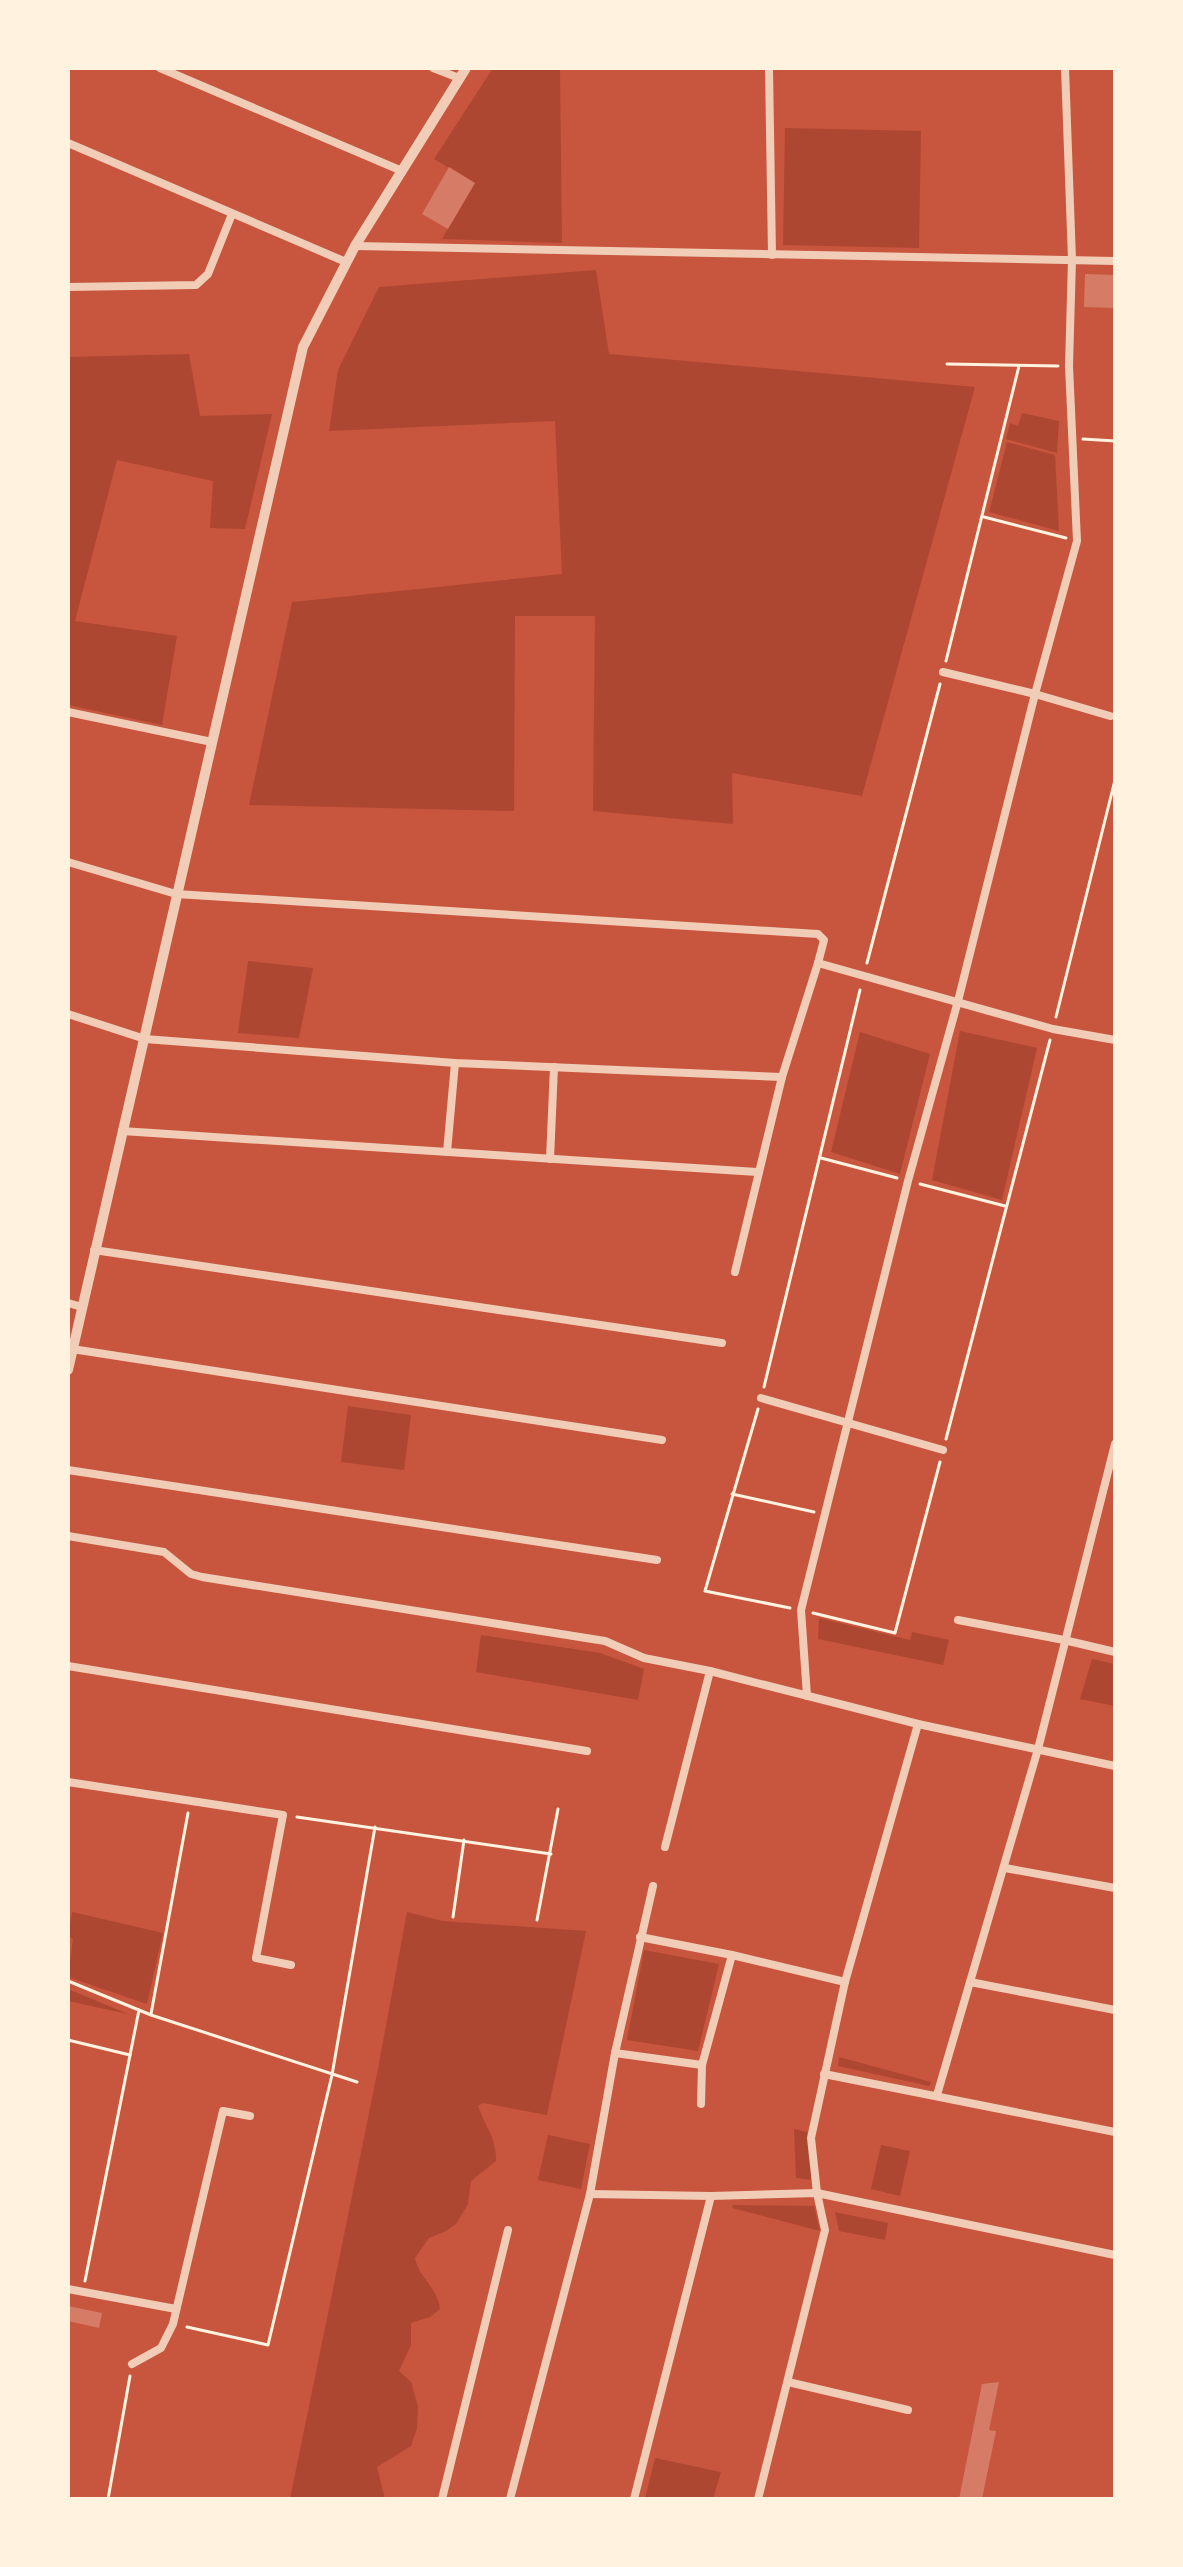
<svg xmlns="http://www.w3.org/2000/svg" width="1183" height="2567" viewBox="0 0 1183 2567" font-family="'Public Sans',sans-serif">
	<rect width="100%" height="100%" fill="#c8553d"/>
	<g fill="#ae4732">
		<polygon points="493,68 560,68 562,243 442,239 474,183 434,159"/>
		<polygon points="785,128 921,131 919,248 783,245"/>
		<polygon points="596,270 609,354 975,387 862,796 732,773 733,824 593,811 595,616 515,616 514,811 249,805 292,602 562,574 555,421 329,431 338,370 379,287"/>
		<polygon points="189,354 200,416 272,414 245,529 210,528 213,481 117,460 75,621 177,636 162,725 68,705 68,357"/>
		<polygon points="1022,413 1059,421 1057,453 1006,439 1010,423 1018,426"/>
		<polygon points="1007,442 1055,455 1059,531 989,512"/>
		<polygon points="248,961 313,968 299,1038 238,1033"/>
		<polygon points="960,1031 1037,1048 1002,1200 932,1180"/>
		<polygon points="860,1032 930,1054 900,1174 831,1152"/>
		<polygon points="348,1406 411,1415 404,1470 341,1462"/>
		<polygon points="819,1618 910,1640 912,1632 949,1640 943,1665 818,1639"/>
		<polygon points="481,1635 600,1653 644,1669 638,1700 476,1672"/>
		<polygon points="1092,1659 1115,1664 1115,1706 1080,1699"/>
		<polygon points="72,1912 163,1933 147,2004 68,1977 73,1939 68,1937"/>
		<path d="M407,1912L443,1921L586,1931L547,2115L483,2103L478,2106C485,2126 497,2139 496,2161L471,2181L468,2204L456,2224L446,2231L429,2238L415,2258C419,2278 438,2288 440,2309L430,2317L411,2323V2345L399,2371L411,2382L418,2407L417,2428L411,2446L377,2467L385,2499H290L377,2074Z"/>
		<polygon points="644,1950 719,1964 698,2051 627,2040"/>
		<polygon points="68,1989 128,2014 68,2001"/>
		<polygon points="839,2057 931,2082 931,2084 929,2086 838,2066"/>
		<polygon points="794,2129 807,2132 812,2180 796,2178"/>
		<polygon points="548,2135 590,2144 581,2189 538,2180"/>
		<polygon points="881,2145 910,2151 900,2196 871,2189"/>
		<polygon points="733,2205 814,2206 820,2231 732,2208"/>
		<polygon points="835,2212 888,2223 885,2240 839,2231"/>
		<polygon points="655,2458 721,2472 713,2499 645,2499"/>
	</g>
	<g fill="#d67c66">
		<polygon points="449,167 475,183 448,229 422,214"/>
		<polygon points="1085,274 1115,275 1115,308 1084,307"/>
		<polygon points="68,2306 102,2313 99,2328 68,2321"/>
		<polygon points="999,2382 989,2430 996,2431 982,2499 959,2499 982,2384"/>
	</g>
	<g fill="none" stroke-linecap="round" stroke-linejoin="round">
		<g stroke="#fff3e0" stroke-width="3">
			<polyline points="947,364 1058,366"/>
			<polyline points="1083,439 1115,441"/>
			<polyline points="984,517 1066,538"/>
			<polyline points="946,661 1019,366"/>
			<polyline points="867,963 940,684"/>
			<polyline points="1056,1017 1115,780"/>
			<polyline points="821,1158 897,1178"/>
			<polyline points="920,1184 1005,1206"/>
			<polyline points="764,1387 860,990"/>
			<polyline points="758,1409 705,1591 790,1608"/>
			<polyline points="946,1439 1050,1040"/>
			<polyline points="732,1494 814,1512"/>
			<polyline points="813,1613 895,1633 940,1462"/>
			<polyline points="297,1817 551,1854"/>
			<polyline points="453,1917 464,1840"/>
			<polyline points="537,1920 558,1809"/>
			<polyline points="68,1981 151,2015 357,2082"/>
			<polyline points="151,2014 188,1813"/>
			<polyline points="68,2040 130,2055"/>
			<polyline points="85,2281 139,2010"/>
			<polyline points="187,2327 268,2345 332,2075 375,1827"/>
			<polyline points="108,2499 130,2376"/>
		</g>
		<g stroke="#f1ccb7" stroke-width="8">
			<polyline points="160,68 402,171"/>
			<polyline points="433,68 459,78"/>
			<polyline points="769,68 772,255"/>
			<polyline points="68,143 346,262"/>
			<polyline points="355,246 1115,261"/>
			<polyline points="68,287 196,285 208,274 232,214"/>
			<polyline points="943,672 1035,694 1110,716"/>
			<polyline points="68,712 212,742"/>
			<polyline points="68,862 176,894 818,934 824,940 818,963 782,1077 735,1272"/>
			<polyline points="818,963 1053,1029 1115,1040"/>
			<polyline points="68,1014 145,1039 455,1063 782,1077"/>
			<polyline points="122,1131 757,1172"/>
			<polyline points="447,1152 455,1063"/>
			<polyline points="550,1159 554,1067"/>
			<polyline points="94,1250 722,1343"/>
			<polyline points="68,1303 82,1307"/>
			<polyline points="72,1349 662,1440"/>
			<polyline points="761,1398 943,1450"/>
			<polyline points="68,1470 657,1560"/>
			<polyline points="68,1536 164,1552 191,1574 202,1577 605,1641 644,1658 710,1671 918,1724 1115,1766"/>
			<polyline points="958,1620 1064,1640 1115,1652"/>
			<polyline points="68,1666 587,1751"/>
			<polyline points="807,1696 801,1610 908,1181 958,1001 1035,694 1077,541 1069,366 1072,260 1065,68"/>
			<polyline points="68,1782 283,1815 256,1958 291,1965"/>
			<polyline points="665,1847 710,1671"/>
			<polyline points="1005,1868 1115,1888"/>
			<polyline points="640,1937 732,1955 845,1982"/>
			<polyline points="970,1982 1115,2010"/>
			<polyline points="615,2053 702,2065"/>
			<polyline points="824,2074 1115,2132"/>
			<polyline points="937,2095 1038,1749 1115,1444"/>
			<polyline points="701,2104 702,2065 732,1955"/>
			<polyline points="590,2194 711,2196 817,2193 1115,2255"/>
			<polyline points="68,2289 176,2309"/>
			<polyline points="132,2364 161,2348 173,2324 223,2111 250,2116"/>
			<polyline points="788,2382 908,2410"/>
			<polyline points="442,2499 508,2230"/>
			<polyline points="510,2499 590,2194 615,2053 653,1886"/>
			<polyline points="634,2499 711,2196"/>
			<polyline points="758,2499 825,2230 817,2193 811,2138 845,1982 918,1724"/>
		</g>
		<polyline stroke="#f1ccb7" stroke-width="10" points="68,1370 303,347 355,246 466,68"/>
	</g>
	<rect width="1183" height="2567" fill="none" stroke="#fff3e0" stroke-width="140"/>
</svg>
